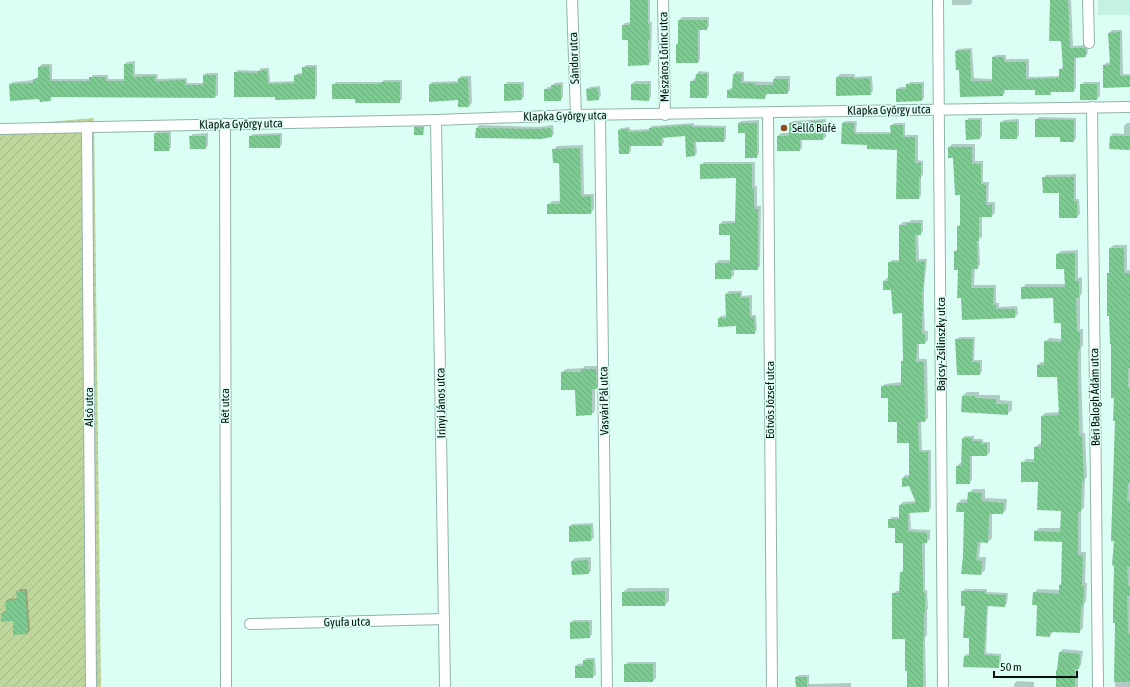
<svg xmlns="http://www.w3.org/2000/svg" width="1130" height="687" viewBox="0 0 1130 687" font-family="'Asap Condensed',sans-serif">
	<defs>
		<pattern id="garden-furrows" width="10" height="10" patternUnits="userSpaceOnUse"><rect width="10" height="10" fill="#bed59c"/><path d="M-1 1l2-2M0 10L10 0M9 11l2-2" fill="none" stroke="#a2b685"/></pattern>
		<pattern id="building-back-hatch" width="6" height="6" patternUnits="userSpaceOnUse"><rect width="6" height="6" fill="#7ccb91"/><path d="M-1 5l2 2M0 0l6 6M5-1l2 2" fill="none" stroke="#6aad7c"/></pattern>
	</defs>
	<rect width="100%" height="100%" fill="#dbfff5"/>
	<rect fill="#c5f1e5" x="1098" y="0" width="32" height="15"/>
	<polygon fill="url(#garden-furrows)" points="94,118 101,687 0,687 0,126"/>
	<g fill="#0003">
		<polygon points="631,0 650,0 650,22 652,22 651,62 648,64 629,39 623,25 625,23 631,22"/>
		<polygon points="952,0 972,0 972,3 969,5 952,5"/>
		<polygon points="1051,0 1071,0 1073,46 1087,45 1088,53 1085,56 1076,56 1076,88 1074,91 1052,91 1050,94 1036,89 1005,89 1005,93 1003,95 961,96 960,69 956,51 958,49 972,48 974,78 993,79 993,57 996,55 1006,55 1006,59 1029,59 1029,77 1060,76 1060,69 1064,67 1062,40"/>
		<polygon points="682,17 709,17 709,27 706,29 700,29 700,60 698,62 677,45 679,42 679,20"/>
		<polygon points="1112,30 1122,30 1123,74 1130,74 1130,86 1104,65 1106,63 1111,62 1109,33"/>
		<polygon points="135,61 135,74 157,74 158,79 187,78 187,83 204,83 204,75 206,73 218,73 218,95 215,97 53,96 50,100 40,98 10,84 13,82 34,80 37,77 39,77 39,67 42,64 52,64 52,79 90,79 93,75 108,75 108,79 125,79 125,64 127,62"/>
		<polygon points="306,65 317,65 317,96 314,98 276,96 235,73 238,70 259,71 261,68 269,68 270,82 295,81 295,76 298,73 303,73 303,68"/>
		<polygon points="699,71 709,72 709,95 706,97 691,82 694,79 696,79 697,74"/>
		<polygon points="737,71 744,72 744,81 774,82 774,79 776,76 790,76 790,90 787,93 768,93 765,98 728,90 731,88 733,88 734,74"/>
		<polygon points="840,74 855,74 855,77 872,76 873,91 870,94 837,95 837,77"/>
		<polygon points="461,76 471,76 472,103 469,106 459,106 459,99 430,85 432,82 459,81 459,79"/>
		<polygon points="384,80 402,80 402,99 399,102 356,98 333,85 336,82 382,82"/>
		<polygon points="635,81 651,81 651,97 649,100 632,100 632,84"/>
		<polygon points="507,82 524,82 524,97 521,99 505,85"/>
		<polygon points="563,82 563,97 560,100 545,90 548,87 552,87 552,85 555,83"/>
		<polygon points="910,82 924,82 924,98 922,100 897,89 900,87 907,87"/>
		<polygon points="1084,82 1100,82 1100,96 1097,99 1081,99 1081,85"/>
		<polygon points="600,86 601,96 598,99 587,89 590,87"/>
		<polygon points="1039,117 1076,118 1076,138 1074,141 1061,136 1036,120"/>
		<polygon points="969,118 982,118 982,136 980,138 966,121"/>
		<polygon points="826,119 826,137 823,139 802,139 802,148 800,150 778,136 781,133 790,133 790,123 793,121"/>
		<polygon points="1019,119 1019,135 1017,138 1001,122 1004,120"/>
		<polygon points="759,120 759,154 756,157 746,132 739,123 741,121"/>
		<polygon points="845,121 857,121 856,132 892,132 891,126 894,123 905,123 905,135 918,135 918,160 923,161 923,175 921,176 921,195 919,198 898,149 868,144 842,143 843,123"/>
		<polygon points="694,123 694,125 726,126 726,139 724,141 696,141 697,153 694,155 686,135 663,137 664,142 662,145 631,145 631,151 629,153 620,153 619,130 621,128 630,127 630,130 650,129 652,126"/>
		<polygon points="1127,123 1130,123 1130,149 1111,136 1113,133 1124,134 1124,126"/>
		<polygon points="479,125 538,127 553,125 554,134 552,136 477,128"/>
		<polygon points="416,126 424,126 424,133 423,134 415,127"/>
		<polygon points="158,131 171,131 171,147 169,150 155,134"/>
		<polygon points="208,133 208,145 206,148 190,137 193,134"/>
		<polygon points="282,133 282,144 280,147 250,136 253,134"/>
		<polygon points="952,144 975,144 975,161 983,161 983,182 989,182 988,202 995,202 995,213 992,216 982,216 982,237 979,239 980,265 977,268 975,268 974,285 996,285 996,303 999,303 999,307 1017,306 1018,314 1015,317 963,319 959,268 955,252 958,248 958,226 961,224 961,194 954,157 949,147"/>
		<polygon points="583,145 584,194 594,194 594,209 591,213 548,205 552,201 561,201 560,162 553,150 557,146"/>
		<polygon points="704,162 755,162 755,186 757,186 757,206 761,206 760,266 757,269 734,269 734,275 731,278 716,263 719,260 731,260 731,234 720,224 723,221 736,221 737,177 701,165"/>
		<polygon points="1076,174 1076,199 1079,199 1080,214 1077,217 1060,217 1060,192 1044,178 1046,175"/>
		<polygon points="911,220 923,220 923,231 920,234 918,234 919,259 927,259 924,288 924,309 925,331 928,331 928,340 925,343 919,343 919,359 927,359 928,418 925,421 921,421 922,450 931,450 931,508 928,511 910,512 911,529 930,530 930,539 927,542 925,542 925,590 927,590 928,609 927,610 927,635 925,637 926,687 908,687 906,638 893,594 896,591 900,591 901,573 904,569 904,542 896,527 889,520 892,517 900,517 900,505 903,502 916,501 910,485 903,478 905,475 910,475 910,442 898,421 889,397 882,387 885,384 902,382 902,361 904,359 903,312 892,289 884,281 887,278 889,278 889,263 892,260 900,260 900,225 903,222 909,222"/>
		<polygon points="1114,245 1127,245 1127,270 1130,270 1130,687 1115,687 1116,420 1108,274 1110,271 1110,248"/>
		<polygon points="1078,250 1078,278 1082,277 1082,293 1080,296 1080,329 1083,329 1083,346 1081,347 1081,372 1083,433 1085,433 1087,477 1085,479 1084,508 1081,510 1081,552 1086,552 1085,583 1087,583 1086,601 1084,604 1083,628 1079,632 1053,632 1050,636 1034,593 1038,589 1060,590 1060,585 1062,583 1063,541 1035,532 1039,528 1061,528 1062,510 1039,481 1022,463 1026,459 1035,459 1035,447 1039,444 1042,443 1042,416 1045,413 1060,412 1058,376 1038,365 1041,362 1045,362 1045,342 1049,338 1062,339 1062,322 1054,297 1022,288 1026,284 1066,284 1065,268 1057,254 1061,251"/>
		<polygon points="729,291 742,291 742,296 752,295 752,315 756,315 757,330 754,333 719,318 721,316 727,315 726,294"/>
		<polygon points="959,337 975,337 974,360 982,360 982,371 980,374 957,340"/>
		<polygon points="585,366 600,366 600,384 595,388 595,411 592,414 576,388 562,372 566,369 583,368"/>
		<polygon points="967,392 979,392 979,395 1000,395 1000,400 1012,401 1012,410 1007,414 962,396"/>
		<polygon points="965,436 974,436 974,439 983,439 983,442 990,442 990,452 987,455 972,455 972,480 969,483 957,466 960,463 962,463 963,438"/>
		<polygon points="973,489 985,489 985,498 1007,499 1006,510 1003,513 992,513 992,538 988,542 981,541 979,557 986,557 985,570 981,574 962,573 964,556 965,511 958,503 962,499 969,500 969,493"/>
		<polygon points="593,523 594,538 591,540 570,526 572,524"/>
		<polygon points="591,557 591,571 589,573 573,574 572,561 575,558"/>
		<polygon points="628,588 669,588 669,601 665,605 623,592"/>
		<polygon points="20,589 27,589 30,630 28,633 14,620 2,614 4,611 7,611 6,601 8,599 18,598 17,592"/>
		<polygon points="965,589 987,589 987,592 1008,593 1007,603 1005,606 988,605 986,653 1001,654 1001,664 999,667 964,656 967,654 970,654 970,637 966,605 962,592"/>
		<polygon points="574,620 592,620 592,635 589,637 571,622"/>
		<polygon points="1063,649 1083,651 1081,665 1078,668 1078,687 1057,687 1060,652"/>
		<polygon points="586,658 595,658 596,674 593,677 576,666 578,664 584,663 584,661"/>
		<polygon points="628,662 656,662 656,678 653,681 625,665"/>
		<polygon points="799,675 809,675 809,684 851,683 851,687 796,687 796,677"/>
		<polygon points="1017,681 1034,682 1034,687 1014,687 1014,684"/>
	</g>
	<g fill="url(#building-back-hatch)">
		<polygon points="630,0 648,0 648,24 649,24 650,40 648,40 649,65 628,66 628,40 622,40 622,25 630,25"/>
		<polygon points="1050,0 1068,0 1070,48 1086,48 1086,57 1074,58 1074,92 1050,92 1051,95 1035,95 1035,90 1003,90 1003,96 960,97 959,70 956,70 955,51 970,50 971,81 992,81 992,57 1004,57 1004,62 1026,62 1026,79 1059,78 1059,69 1063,69 1061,41 1049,41"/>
		<polygon points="678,20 707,20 707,30 698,30 698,63 676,63 676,44 678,44"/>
		<polygon points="1120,32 1120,76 1130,76 1130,87 1103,88 1103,65 1110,65 1108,33"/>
		<polygon points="124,64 133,64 133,77 155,76 155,81 185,80 185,85 203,85 203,75 216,75 215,98 50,97 51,101 40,102 39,99 10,101 9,84 33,83 33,79 38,79 38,67 49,66 50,81 89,81 89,77 106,77 106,81 124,81"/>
		<polygon points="302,67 315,67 315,99 275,100 275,97 234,97 234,72 258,73 257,71 267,70 268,84 294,83 294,75 302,75"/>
		<polygon points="696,74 707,74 707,98 690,98 690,81 695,81"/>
		<polygon points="733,74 742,74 741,83 755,83 755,85 773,85 773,79 788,79 788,94 765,94 765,99 727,98 727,90 732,90"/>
		<polygon points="836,77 853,77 853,79 870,78 871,95 836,96"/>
		<polygon points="458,78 468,78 469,107 458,107 458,100 429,102 429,84 458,83"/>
		<polygon points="381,82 400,82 400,103 355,103 355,99 332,99 332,84 381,84"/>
		<polygon points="504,84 521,84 522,100 504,101"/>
		<polygon points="631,84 649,84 649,101 631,100"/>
		<polygon points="906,84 922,84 922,101 896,102 896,89 906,89"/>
		<rect x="1080" y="84" width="17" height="16"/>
		<polygon points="551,85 561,85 561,101 544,101 544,89 551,89"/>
		<polygon points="598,88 599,100 587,101 586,89"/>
		<polygon points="1035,119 1074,120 1074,142 1060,142 1060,137 1035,137"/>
		<polygon points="965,120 980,120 980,139 966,140"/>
		<polygon points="811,121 823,121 823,140 800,140 800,151 777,151 777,136 789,136 789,123 811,123"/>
		<rect x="1000" y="122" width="17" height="17"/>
		<polygon points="738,123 757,123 757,158 745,158 745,133 738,133"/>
		<polygon points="842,123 854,123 854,134 891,134 890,125 903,125 903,137 915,137 915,163 921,163 921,178 919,178 919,199 896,199 897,150 867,149 867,145 841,144"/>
		<polygon points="692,125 692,127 724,128 724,142 694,142 695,156 686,157 685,136 661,138 662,146 629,146 629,154 619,154 618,130 628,129 628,132 649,131 649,128"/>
		<rect x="414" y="127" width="9" height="8"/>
		<polygon points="476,128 535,129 551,128 552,137 541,139 475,138"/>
		<rect x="154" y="133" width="15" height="18"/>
		<polygon points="280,135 280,148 249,148 249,136"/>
		<polygon points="189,136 206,136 206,149 190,149"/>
		<polygon points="1110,136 1130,136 1130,150 1109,149"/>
		<polygon points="948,147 972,147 972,164 981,164 981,184 986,185 986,205 992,205 992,217 979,217 979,241 977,241 978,269 972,269 971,288 994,288 993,305 996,305 996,309 1015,309 1015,318 962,320 961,298 957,298 958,270 954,270 954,251 957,251 957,226 960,226 960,195 955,195 953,158 948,158"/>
		<polygon points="580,148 581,197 591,196 591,214 547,214 547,204 560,204 559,163 553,163 552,149"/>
		<polygon points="700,164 752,164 752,189 754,189 754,209 758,209 758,270 731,270 731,279 715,279 715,263 730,263 730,235 719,235 719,224 735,223 736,178 700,179"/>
		<polygon points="1042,177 1074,177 1074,201 1077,201 1077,218 1059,218 1059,193 1043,193"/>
		<polygon points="907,223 921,223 921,235 915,235 916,262 925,261 923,291 922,291 923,312 922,312 922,334 925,334 925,344 917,344 916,362 924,362 925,422 918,422 919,452 928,452 929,512 908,513 908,531 927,533 927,543 922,543 923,593 925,593 925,613 924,613 924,639 923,639 923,687 907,687 907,671 905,671 905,639 892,639 892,593 899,593 900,572 903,572 903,543 895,543 895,528 888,528 888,519 899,519 899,505 916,503 909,486 902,487 902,478 909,477 909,443 897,443 897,422 888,422 888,398 881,398 881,386 901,385 901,361 903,361 902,313 893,314 891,290 883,290 883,281 888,281 888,262 899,262 899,225 907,225"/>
		<polygon points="1109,248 1124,248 1124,273 1130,273 1130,368 1128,368 1128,388 1130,388 1130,483 1128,483 1127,501 1130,501 1130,567 1127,566 1128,586 1130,586 1130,596 1127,596 1128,633 1130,633 1130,682 1114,682 1115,623 1113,623 1113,608 1114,566 1112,565 1114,541 1111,541 1115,421 1113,421 1114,398 1111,398 1111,344 1110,344 1109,316 1107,316 1107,273 1109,273"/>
		<polygon points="1075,253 1075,281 1079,281 1079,298 1076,298 1077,332 1080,332 1080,350 1078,350 1078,376 1079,436 1082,436 1084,481 1082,481 1081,512 1078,512 1078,555 1083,555 1082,586 1084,586 1083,606 1081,606 1080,633 1050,632 1050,637 1036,636 1037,605 1032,605 1033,592 1059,594 1059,585 1061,585 1062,542 1034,541 1034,531 1060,532 1061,511 1037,510 1038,482 1021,482 1021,462 1034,462 1034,447 1041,447 1041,416 1059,415 1057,377 1037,377 1037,365 1044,365 1044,341 1061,342 1061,323 1054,323 1053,298 1021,299 1021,287 1065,287 1064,269 1056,269 1056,254"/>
		<polygon points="740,293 740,298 749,298 750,317 754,317 755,334 736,334 736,326 718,327 718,318 726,318 725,294"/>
		<polygon points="955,339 973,339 972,362 980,362 980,375 957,375"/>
		<polygon points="581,369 596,369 597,389 592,389 592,415 576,416 575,390 561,390 561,372 581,372"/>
		<polygon points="962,396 975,396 975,398 996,399 996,404 1008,404 1008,415 961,412"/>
		<polygon points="962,438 972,438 972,441 981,441 981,444 987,444 987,456 970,456 970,484 956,484 956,466 961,466"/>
		<polygon points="968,492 982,493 981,501 1004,503 1003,514 989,514 988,543 978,542 976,560 982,561 981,575 961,574 963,556 964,512 956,512 957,503 967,503"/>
		<polygon points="591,525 591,541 569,542 569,526"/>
		<polygon points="588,560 589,574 572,575 571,561"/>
		<polygon points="16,591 25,591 28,634 13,635 13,621 1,622 1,613 6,613 5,601 17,600"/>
		<polygon points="665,591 665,606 622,606 622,592"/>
		<polygon points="961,591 985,591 985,594 1006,595 1005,607 987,606 984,655 999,656 999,668 963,667 964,656 969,656 969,638 963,638 965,606 961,606"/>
		<polygon points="570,622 589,622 590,638 570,639"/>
		<polygon points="1059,652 1080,654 1079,669 1075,669 1075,687 1056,687 1056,670 1057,670"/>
		<polygon points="583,660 593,660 593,678 575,678 575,666 583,666"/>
		<rect x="624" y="664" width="29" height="18"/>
		<polygon points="795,677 807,677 807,687 796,687"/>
	</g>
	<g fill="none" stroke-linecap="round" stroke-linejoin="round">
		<g stroke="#92b3ab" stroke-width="12">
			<g id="street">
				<polyline points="572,0 576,115"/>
				<polyline points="663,0 665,115"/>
				<polyline points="938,0 943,687"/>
				<polyline points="1088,0 1089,43"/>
				<polyline points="1092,107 1098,687"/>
				<polyline points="768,113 772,687"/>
				<polyline points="600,116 607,687"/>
				<polyline points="436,120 445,687"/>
				<polyline points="225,124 226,687"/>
				<polyline points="87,127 91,687"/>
				<polyline points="0,129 436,120 576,115 1130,107"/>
				<polyline points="250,624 444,619"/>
			</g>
		</g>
		<use href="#street" stroke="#fff" stroke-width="10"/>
	</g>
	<circle fill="#914c22" stroke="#dbfff5" stroke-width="1.5" cx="784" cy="128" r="4"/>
	<g text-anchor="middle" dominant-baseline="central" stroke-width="3" stroke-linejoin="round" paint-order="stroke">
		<g font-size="12" fill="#05100e" stroke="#dbfff5">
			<text transform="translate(664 57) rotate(-91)">Mészáros Lőrinc utca</text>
			<text transform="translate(574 58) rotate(-92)">Sándor utca</text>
			<text transform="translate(889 110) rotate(-1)">Klapka György utca</text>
			<text transform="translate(565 116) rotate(-1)">Klapka György utca</text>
			<text transform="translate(241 124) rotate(-1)">Klapka György utca</text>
			<text transform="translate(941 344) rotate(-90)">Bajcsy-Zsilinszky utca</text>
			<text transform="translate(1095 397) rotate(-91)">Béri Balogh Ádám utca</text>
			<text transform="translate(770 400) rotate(-90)">Eötvös József utca</text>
			<text transform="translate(604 401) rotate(-91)">Vasvári Pál utca</text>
			<text transform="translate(441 403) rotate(-91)">Irinyi János utca</text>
			<text transform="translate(225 406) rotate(-90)">Rét utca</text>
			<text transform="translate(89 407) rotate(-90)">Alsó utca</text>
			<text transform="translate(347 622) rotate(-1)">Gyufa utca</text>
		</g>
		<g font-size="12" fill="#05100e" stroke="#dbfff5" text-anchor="start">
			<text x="792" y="128">Sellő Büfé</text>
		</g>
	</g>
	<path d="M994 671v6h83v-6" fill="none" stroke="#05100e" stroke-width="2"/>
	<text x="1000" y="671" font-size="12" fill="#05100e" stroke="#dbfff5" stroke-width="3" paint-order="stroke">50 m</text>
</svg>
